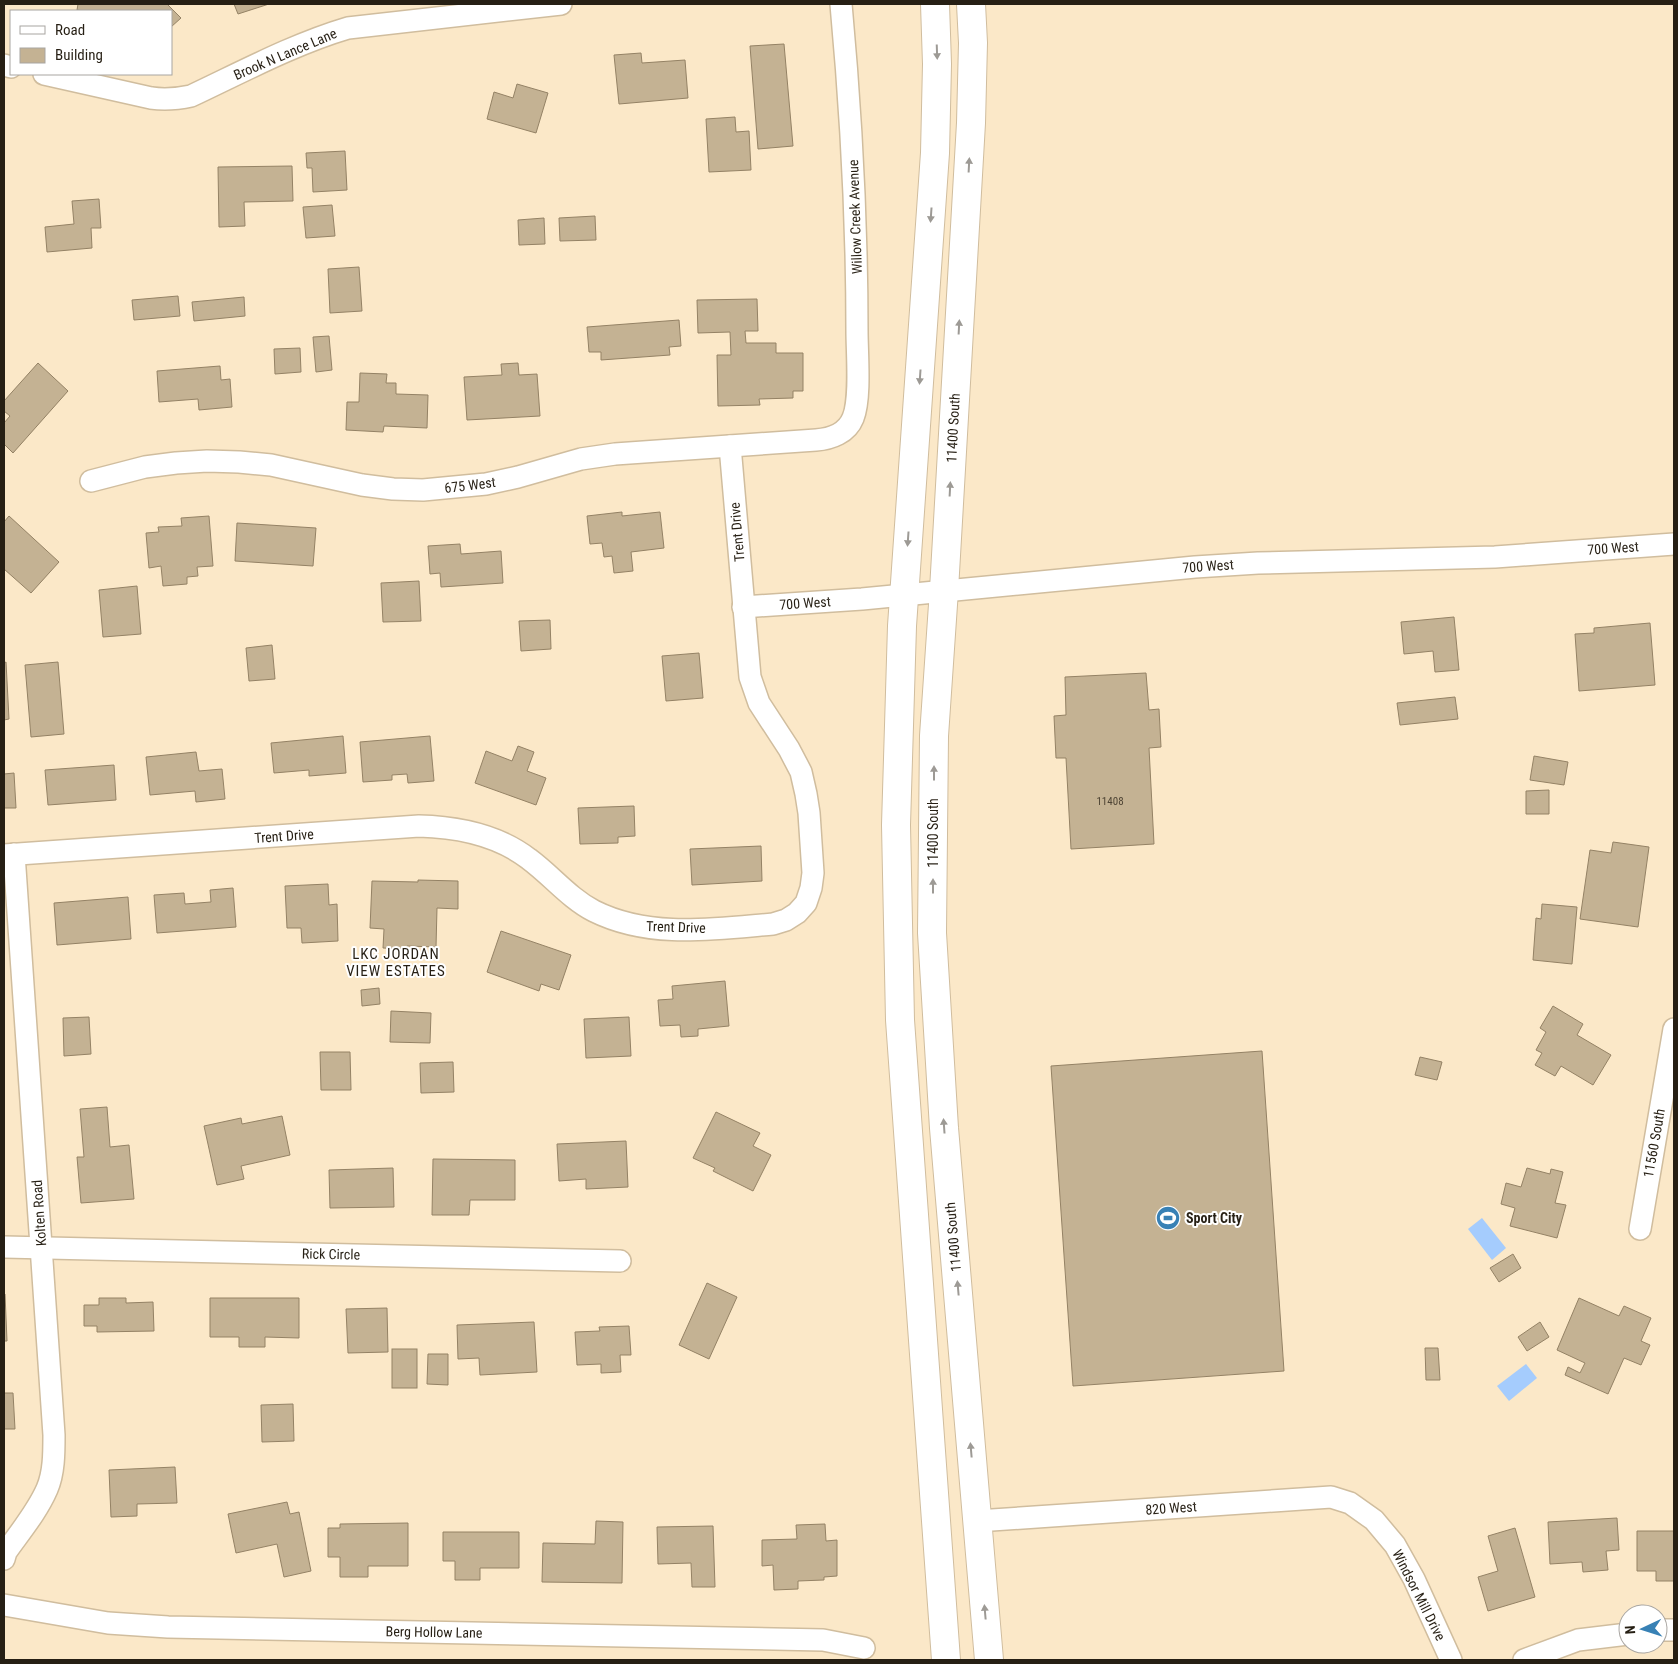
<svg xmlns="http://www.w3.org/2000/svg" width="1678" height="1664" viewBox="0 0 1678 1664" font-family="'Roboto Condensed',sans-serif">
	<rect width="100%" height="100%" fill="#fbe8c8"/>
	<g fill="#a5ccfd">
		<polygon points="1482,1218 1506,1248 1492,1260 1468,1229"/>
		<polygon points="1526,1364 1537,1378 1509,1401 1497,1386"/>
	</g>
	<g fill="#c4b293" stroke="#948265">
		<polygon points="78,4 167,4 181,18 171,27 171,11 83,11 77,10"/>
		<polygon points="234,4 269,4 238,14"/>
		<polygon points="784,44 793,146 758,149 750,46"/>
		<polygon points="641,53 642,63 685,60 688,98 619,104 614,55"/>
		<polygon points="517,84 548,93 536,133 487,119 494,92 513,98"/>
		<polygon points="735,117 736,132 749,131 751,170 709,172 706,119"/>
		<polygon points="345,151 347,190 313,192 312,168 307,168 306,153"/>
		<polygon points="292,166 293,201 244,202 245,226 219,227 218,167"/>
		<polygon points="99,199 101,228 91,228 92,248 47,252 45,227 74,224 72,201"/>
		<polygon points="332,205 335,236 306,238 303,207"/>
		<polygon points="595,216 596,240 560,241 559,218"/>
		<polygon points="544,218 545,244 519,245 518,220"/>
		<polygon points="359,267 362,311 330,313 328,269"/>
		<polygon points="178,296 180,316 134,320 132,300"/>
		<polygon points="244,297 245,316 194,321 192,302"/>
		<polygon points="757,299 758,331 745,331 746,343 776,343 776,353 803,353 803,391 793,391 793,398 759,399 760,405 718,406 717,355 731,355 730,332 698,333 697,300"/>
		<polygon points="679,320 681,346 669,347 670,355 601,360 601,352 589,352 587,327"/>
		<polygon points="329,336 332,370 316,372 313,337"/>
		<polygon points="300,348 301,372 275,374 274,349"/>
		<polygon points="38,363 68,391 13,453 4,444 4,423 10,416 4,411 4,401"/>
		<polygon points="518,363 519,375 537,374 540,416 467,420 464,377 502,375 501,364"/>
		<polygon points="220,366 221,380 230,379 232,407 199,410 198,399 159,402 157,371"/>
		<polygon points="360,373 387,374 386,383 396,383 396,394 428,395 427,428 384,426 383,432 346,430 347,402 359,402"/>
		<polygon points="622,512 622,516 660,512 664,548 631,552 633,571 614,573 612,556 604,557 602,543 590,544 587,516"/>
		<polygon points="9,516 59,562 31,593 4,569 4,522"/>
		<polygon points="209,516 213,566 197,567 198,576 187,577 187,584 163,586 161,566 149,568 146,533 159,532 158,527 182,526 181,518"/>
		<polygon points="237,523 316,528 313,566 235,561"/>
		<polygon points="460,544 461,554 501,551 503,583 441,587 440,573 430,574 428,546"/>
		<polygon points="419,581 421,621 383,622 381,583"/>
		<polygon points="137,586 141,634 103,637 99,590"/>
		<polygon points="1454,617 1459,670 1435,672 1433,651 1404,654 1401,622"/>
		<polygon points="550,620 551,649 521,651 519,621"/>
		<polygon points="1650,623 1655,685 1579,691 1575,634 1594,633 1594,628"/>
		<polygon points="272,645 275,679 249,681 246,648"/>
		<polygon points="699,653 703,698 666,701 662,656"/>
		<polygon points="6,662 9,719 4,720 4,663"/>
		<polygon points="58,662 64,734 31,737 25,665"/>
		<polygon points="1146,673 1149,710 1159,709 1161,747 1149,748 1154,844 1071,849 1066,758 1056,758 1054,716 1066,715 1065,677"/>
		<polygon points="1455,697 1458,719 1400,725 1397,703"/>
		<polygon points="343,736 346,773 309,776 309,770 274,773 271,743"/>
		<polygon points="430,736 434,781 408,783 407,774 392,775 392,780 363,782 360,742"/>
		<polygon points="518,746 534,752 527,771 546,778 536,805 475,783 486,751 512,761"/>
		<polygon points="196,752 199,771 222,769 225,799 196,802 195,791 150,795 146,757"/>
		<polygon points="1534,756 1568,762 1564,785 1530,780"/>
		<polygon points="114,765 116,800 48,805 45,770"/>
		<polygon points="14,773 16,808 4,808 4,774"/>
		<polygon points="1549,790 1549,814 1526,814 1526,791"/>
		<polygon points="634,806 635,836 618,837 618,843 580,844 578,808"/>
		<polygon points="1613,842 1649,847 1638,927 1580,919 1590,850 1611,853"/>
		<polygon points="761,846 762,881 692,885 690,849"/>
		<polygon points="418,880 458,881 458,909 437,908 436,947 407,946 407,949 383,948 384,929 370,928 372,881 418,882"/>
		<polygon points="328,884 329,905 337,904 338,941 302,943 301,928 287,928 285,886"/>
		<polygon points="233,888 236,927 157,933 154,895 184,893 185,904 211,902 210,890"/>
		<polygon points="128,897 131,939 57,945 54,903"/>
		<polygon points="1542,904 1577,907 1572,964 1533,960 1536,918 1541,919"/>
		<polygon points="501,931 571,955 559,990 541,984 539,991 487,972"/>
		<polygon points="725,981 729,1026 698,1029 698,1036 681,1037 680,1025 660,1026 658,1000 673,999 672,986"/>
		<polygon points="379,988 380,1004 362,1006 361,990"/>
		<polygon points="1553,1006 1583,1024 1577,1035 1611,1055 1593,1085 1561,1066 1555,1076 1535,1065 1542,1053 1536,1050 1546,1032 1540,1028"/>
		<polygon points="391,1011 431,1013 430,1043 390,1042"/>
		<polygon points="89,1017 91,1054 64,1056 63,1018"/>
		<polygon points="629,1017 631,1056 586,1058 584,1019"/>
		<polygon points="1262,1051 1284,1371 1073,1386 1051,1066"/>
		<polygon points="320,1052 350,1052 351,1090 321,1090"/>
		<polygon points="1420,1057 1442,1062 1437,1080 1415,1075"/>
		<polygon points="453,1062 454,1092 421,1093 420,1063"/>
		<polygon points="107,1107 110,1147 129,1145 134,1199 81,1203 77,1157 84,1157 80,1109"/>
		<polygon points="716,1112 760,1133 753,1146 771,1155 753,1191 713,1171 715,1168 693,1158"/>
		<polygon points="282,1116 290,1155 241,1166 244,1179 217,1185 204,1126 241,1118 242,1124"/>
		<polygon points="626,1141 628,1187 586,1189 586,1179 559,1181 557,1144"/>
		<polygon points="433,1159 515,1160 515,1200 470,1200 469,1215 432,1215"/>
		<polygon points="393,1168 394,1207 330,1208 329,1170"/>
		<polygon points="1527,1168 1550,1174 1551,1169 1563,1172 1555,1203 1566,1205 1557,1238 1510,1226 1515,1208 1501,1204 1506,1183 1521,1187"/>
		<polygon points="1513,1254 1521,1268 1499,1282 1490,1268"/>
		<polygon points="707,1283 737,1297 709,1359 679,1345"/>
		<polygon points="4,1294 5,1294 7,1341 4,1341"/>
		<polygon points="99,1298 126,1298 126,1303 153,1302 154,1331 97,1332 97,1326 84,1326 84,1305 99,1305"/>
		<polygon points="210,1298 299,1298 299,1338 265,1337 265,1347 239,1347 239,1337 210,1337"/>
		<polygon points="1579,1298 1619,1316 1624,1306 1651,1318 1641,1341 1650,1345 1641,1365 1624,1358 1608,1394 1565,1375 1568,1367 1580,1373 1585,1363 1557,1350"/>
		<polygon points="387,1308 388,1352 348,1353 346,1309"/>
		<polygon points="534,1322 537,1372 480,1375 479,1358 458,1359 457,1325"/>
		<polygon points="1540,1322 1549,1337 1527,1351 1518,1337"/>
		<polygon points="629,1326 631,1355 620,1355 621,1372 601,1373 601,1364 577,1365 575,1332 600,1331 599,1327"/>
		<polygon points="1425,1348 1438,1348 1440,1380 1426,1380"/>
		<rect x="392" y="1349" width="25" height="39"/>
		<polygon points="428,1354 448,1354 448,1385 427,1384"/>
		<polygon points="4,1393 13,1393 15,1429 4,1429"/>
		<polygon points="293,1404 294,1441 262,1442 261,1405"/>
		<polygon points="175,1467 177,1503 137,1504 137,1516 111,1517 109,1470"/>
		<polygon points="287,1502 290,1514 299,1512 311,1571 284,1577 277,1544 236,1553 228,1514"/>
		<polygon points="1617,1518 1619,1550 1606,1551 1608,1570 1583,1572 1582,1562 1550,1564 1548,1522"/>
		<polygon points="596,1521 623,1522 622,1583 542,1582 543,1543 595,1544"/>
		<polygon points="408,1523 408,1566 368,1566 368,1577 340,1577 340,1557 328,1557 328,1528 340,1528 340,1524"/>
		<polygon points="825,1524 826,1541 837,1540 837,1576 824,1577 824,1580 798,1581 798,1589 774,1590 773,1565 762,1566 762,1540 797,1539 796,1525"/>
		<polygon points="713,1526 715,1587 692,1587 691,1563 658,1564 657,1527"/>
		<polygon points="1515,1528 1535,1597 1488,1611 1478,1577 1498,1571 1488,1536"/>
		<polygon points="1637,1531 1674,1531 1674,1581 1656,1581 1656,1571 1637,1571"/>
		<polygon points="443,1532 519,1532 519,1568 480,1568 480,1580 455,1580 455,1561 443,1561"/>
	</g>
	<g fill="none" stroke-linecap="round" stroke-linejoin="round">
		<g stroke="#d0bd9e" stroke-width="24">
			<g id="minor">
				<polyline points="4,65 11,67"/>
				<path d="M44,74L151,98C165,100 177,99 191,96C242,72 294,44 348,28L561,4"/>
				<path d="M91,481L145,467L176,463L207,461L239,462L271,465L362,485L393,489L423,490L486,484L518,477L581,459L615,454L816,440C831,439 847,433 853,418C861,399 857,353 857,331C857,222 851,112 841,4"/>
				<polyline points="743,607 862,599 1195,567 1258,563 1495,557 1674,544"/>
				<path d="M4,855L419,826C458,827 498,835 529,859C552,876 569,898 594,911C650,939 714,929 773,924L786,920L797,913L806,903L811,888L813,873L809,813L806,794L801,772L789,749L759,703L750,677L730,446"/>
				<polyline points="1640,1229 1674,1029"/>
				<polyline points="4,1247 620,1261"/>
				<polyline points="977,1521 1331,1497 1350,1503 1374,1520 1395,1545 1414,1579 1451,1660"/>
				<path d="M4,1559L6,1552C20,1532 37,1512 47,1489C54,1473 54,1453 54,1435L14,854"/>
				<polyline points="4,1605 108,1623 168,1627 823,1640 864,1648"/>
				<polyline points="1658,1630 1674,1630"/>
				<polyline points="1524,1660 1578,1640 1628,1634"/>
			</g>
		</g>
		<g stroke="#d0bd9e" stroke-width="30">
			<g id="major">
				<polyline points="935,4 937,64 935,153 902,626 896,825 900,1020 946,1660"/>
				<polyline points="971,4 973,43 971,123 944,590 934,736 932,933 944,1128 989,1660"/>
			</g>
		</g>
		<use href="#minor" stroke="#fff" stroke-width="21"/>
		<use href="#major" stroke="#fff" stroke-width="28"/>
	</g>
	<defs><path id="oneway-solid" d="M-6-.8H1V-3.2L6.5 0L1 3.2V.8H-6Z" transform="scale(1.25)"/></defs>
	<g fill="#9d9a95">
		<use href="#oneway-solid" transform="translate(937 52) rotate(88)"/>
		<use href="#oneway-solid" transform="translate(969 165) rotate(-87)"/>
		<use href="#oneway-solid" transform="translate(931 215) rotate(94)"/>
		<use href="#oneway-solid" transform="translate(959 327) rotate(-87)"/>
		<use href="#oneway-solid" transform="translate(920 377) rotate(94)"/>
		<use href="#oneway-solid" transform="translate(950 489) rotate(-87)"/>
		<use href="#oneway-solid" transform="translate(908 539) rotate(94)"/>
		<use href="#oneway-solid" transform="translate(934 773) rotate(-90)"/>
		<use href="#oneway-solid" transform="translate(933 886) rotate(-90)"/>
		<use href="#oneway-solid" transform="translate(944 1126) rotate(-94)"/>
		<use href="#oneway-solid" transform="translate(958 1288) rotate(-95)"/>
		<use href="#oneway-solid" transform="translate(971 1450) rotate(-95)"/>
		<use href="#oneway-solid" transform="translate(985 1612) rotate(-95)"/>
	</g>
	<defs>
		<g id="stadium-disc" transform="scale(1.25)"><circle r="9.5" fill="#3881b5" stroke="#fff"/><path d="M0-5a6.5 5 0 1 0 0 10a6.5 5 0 1 0 0-10ZM-3.5-1.8h7v3.6h-7Z" fill="#fff"/></g>
	</defs>
	<g fill-rule="evenodd">
		<use href="#stadium-disc" x="1168" y="1218"/>
	</g>
	<g text-anchor="middle" dominant-baseline="central" stroke-width="4" stroke-linejoin="round" paint-order="stroke">
		<g font-size="11" fill="#4e4434">
			<text x="1110" y="801">11408</text>
		</g>
		<g font-size="14" fill="#261f14" stroke="#fff">
			<text transform="translate(285 54) rotate(-23)">Brook N Lance Lane</text>
			<text transform="translate(855 217) rotate(-92)">Willow Creek Avenue</text>
			<text transform="translate(953 428) rotate(-87)">11400 South</text>
			<text transform="translate(470 485) rotate(-7)">675 West</text>
			<text transform="translate(737 532) rotate(-95)">Trent Drive</text>
			<text transform="translate(1613 548) rotate(-4)">700 West</text>
			<text transform="translate(1208 566) rotate(-4)">700 West</text>
			<text transform="translate(805 603) rotate(-4)">700 West</text>
			<text transform="translate(933 833) rotate(-90)">11400 South</text>
			<text transform="translate(284 836) rotate(-4)">Trent Drive</text>
			<text transform="translate(676 927) rotate(2)">Trent Drive</text>
			<text transform="translate(1654 1143) rotate(-80)">11560 South</text>
			<text transform="translate(39 1213) rotate(-94)">Kolten Road</text>
			<text transform="translate(953 1237) rotate(-95)">11400 South</text>
			<text transform="translate(331 1254) rotate(1)">Rick Circle</text>
			<text transform="translate(1171 1508) rotate(-4)">820 West</text>
			<text transform="translate(1419 1595) rotate(63)">Windsor Mill Drive</text>
			<text transform="translate(434 1632) rotate(1)">Berg Hollow Lane</text>
		</g>
		<g font-size="14" font-weight="bold" fill="#261f14" stroke="#fff" text-anchor="start">
			<text x="1186" y="1218">Sport City</text>
		</g>
		<g font-size="15" letter-spacing="1" fill="#261f14" stroke="#fff">
			<text x="396" y="954">LKC JORDAN<tspan x="396" dy="17">VIEW ESTATES</tspan></text>
		</g>
	</g>
	<rect width="1678" height="1664" fill="none" stroke="#261f14" stroke-width="10"/>
	<rect x="10" y="10" width="162" height="65" fill="#ffffff" stroke="#a8a5a1"/>
	<rect x="20" y="26" width="25" height="8" fill="#ffffff" stroke="#a8a5a1"/>
	<text x="55" y="35" font-size="15" fill="#261f14">Road</text>
	<rect x="20" y="48" width="25" height="15" fill="#c4b293" stroke="#a8a5a1"/>
	<text x="55" y="60" font-size="15" fill="#261f14">Building</text>
	<g transform="translate(1643 1629) rotate(266)"><circle r="24" fill="#ffffff" stroke="#a8a5a1"/>
	<path d="M0-4L9 19L0 12L-9 19Z" fill="#3881b5"/>
	<text y="-8" font-size="14" font-weight="bold" text-anchor="middle" fill="#261f14">N</text>
	</g>
</svg>
